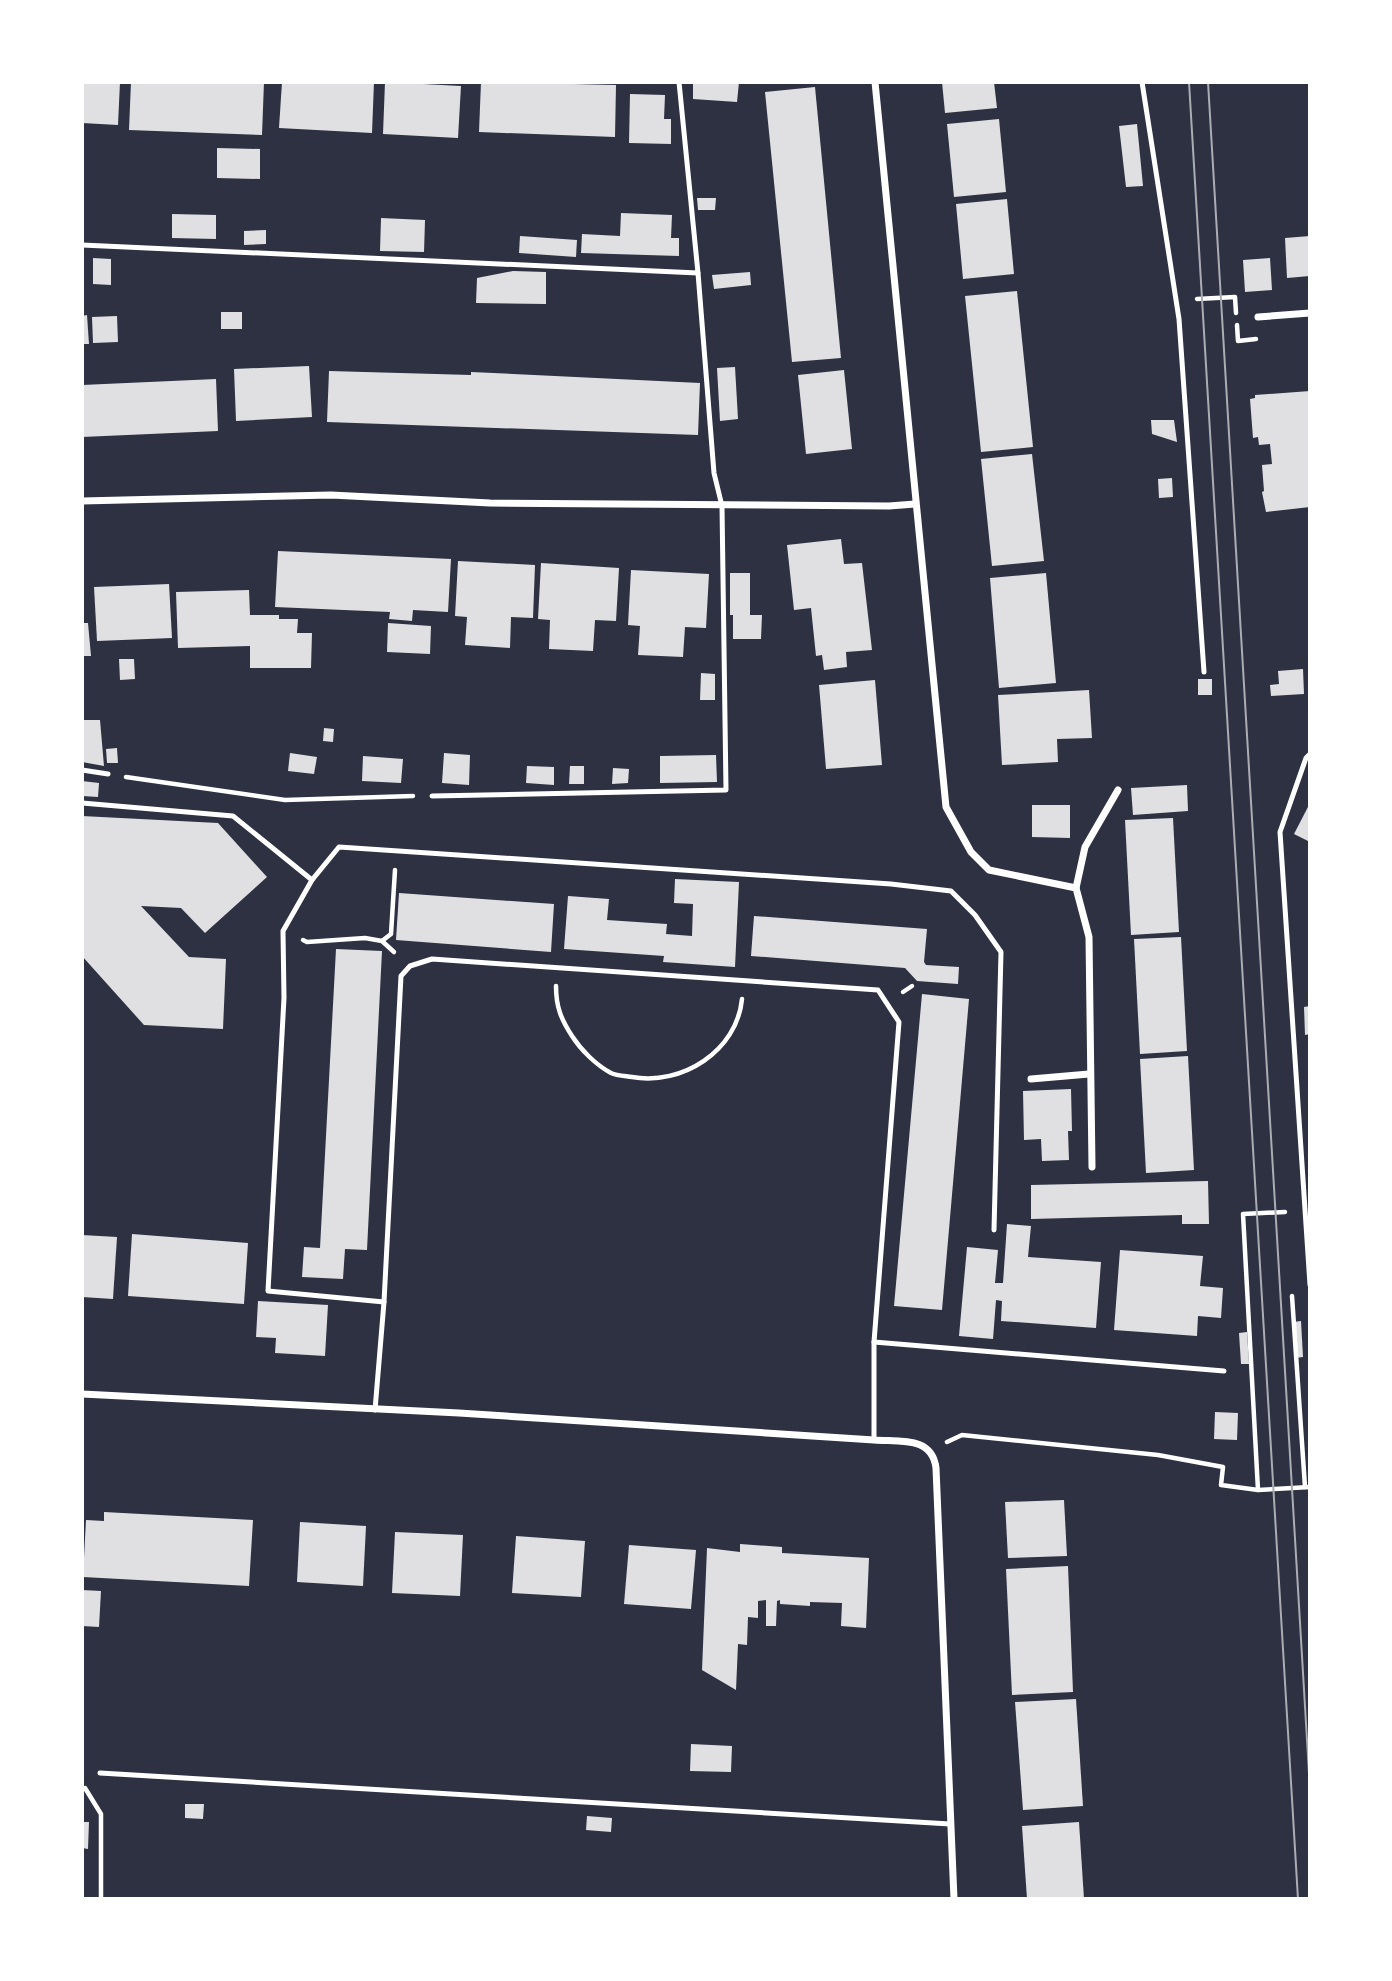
<svg xmlns="http://www.w3.org/2000/svg" width="1392" height="1981" viewBox="0 0 1392 1981" font-family="Arial,sans-serif">
	<rect width="100%" height="100%" fill="#2d3142"/>
	<g fill="#e0e0e3">
		<polygon points="82,82 120,82 118,125 82,123"/>
		<polygon points="131,82 264,82 262,135 129,130"/>
		<polygon points="282,82 374,82 372,133 279,128"/>
		<polygon points="385,82 461,86 458,138 383,134"/>
		<polygon points="481,82 616,85 615,137 479,132"/>
		<polygon points="693,82 739,82 737,102 693,99"/>
		<polygon points="942,82 994,82 997,108 945,113"/>
		<polygon points="815,87 841,358 792,362 765,92"/>
		<polygon points="630,94 665,95 664,119 671,119 671,144 629,143"/>
		<polygon points="999,119 1006,192 954,197 947,124"/>
		<polygon points="1137,124 1143,186 1126,187 1119,126"/>
		<polygon points="217,148 260,149 260,179 217,178"/>
		<polygon points="697,198 716,198 715,210 698,210"/>
		<polygon points="1007,199 1014,274 963,279 956,204"/>
		<polygon points="621,213 672,215 671,238 679,238 679,256 581,253 582,234 620,236"/>
		<polygon points="172,214 216,215 216,239 172,238"/>
		<polygon points="381,218 425,220 424,252 380,251"/>
		<polygon points="266,230 266,244 244,245 244,231"/>
		<polygon points="520,236 577,240 576,257 519,253"/>
		<polygon points="1310,236 1310,276 1287,278 1285,238"/>
		<polygon points="93,258 111,259 111,285 93,284"/>
		<polygon points="1270,258 1272,290 1245,292 1243,260"/>
		<polygon points="513,271 546,272 546,304 476,303 477,278"/>
		<polygon points="750,272 751,285 714,289 712,275"/>
		<polygon points="1017,291 1033,447 981,452 965,296"/>
		<rect x="221" y="312" width="21" height="17"/>
		<polygon points="87,315 89,344 82,344 82,316"/>
		<polygon points="117,316 118,342 93,343 92,317"/>
		<polygon points="309,366 312,417 236,421 234,369"/>
		<polygon points="735,367 738,419 720,421 717,368"/>
		<polygon points="844,370 852,449 806,454 798,375"/>
		<polygon points="329,371 471,375 471,372 700,383 698,435 327,422"/>
		<polygon points="216,379 218,431 82,437 82,385"/>
		<polygon points="1310,391 1310,507 1266,512 1262,492 1264,491 1262,465 1272,464 1270,444 1259,445 1258,437 1253,438 1250,399 1255,398 1255,395"/>
		<polygon points="1151,420 1174,420 1177,442 1152,434"/>
		<polygon points="1032,454 1044,561 992,566 981,459"/>
		<polygon points="1172,478 1173,497 1159,498 1158,479"/>
		<polygon points="841,539 844,564 862,563 872,650 846,652 847,667 824,670 822,655 816,656 811,608 794,610 787,545"/>
		<polygon points="278,551 451,559 448,612 413,610 412,621 389,619 390,612 275,607"/>
		<polygon points="458,561 535,565 533,618 511,617 510,648 465,645 467,617 455,616"/>
		<polygon points="541,563 619,568 616,621 595,620 593,651 549,649 550,620 538,619"/>
		<polygon points="631,570 709,574 706,628 685,627 683,657 638,655 640,626 628,625"/>
		<polygon points="730,573 750,573 750,615 762,615 761,639 733,639 733,615 730,615"/>
		<polygon points="1046,573 1056,683 999,688 990,578"/>
		<polygon points="169,584 172,638 97,641 94,587"/>
		<polygon points="249,590 250,615 279,615 279,619 298,619 297,633 312,633 311,668 250,668 250,646 178,648 176,592"/>
		<polygon points="82,623 88,623 91,656 82,656"/>
		<polygon points="388,623 431,626 430,654 387,652"/>
		<polygon points="119,659 134,659 135,679 120,680"/>
		<polygon points="1303,669 1304,694 1271,696 1270,685 1279,684 1278,671"/>
		<polygon points="701,673 715,674 715,700 700,700"/>
		<rect x="1198" y="679" width="14" height="16"/>
		<polygon points="875,680 882,765 826,769 819,685"/>
		<polygon points="1089,690 1092,738 1057,739 1058,762 1002,765 998,695"/>
		<polygon points="82,720 100,720 104,766 82,762"/>
		<polygon points="324,728 334,729 333,742 323,741"/>
		<polygon points="117,748 118,763 107,763 106,749"/>
		<polygon points="290,753 317,757 314,774 288,771"/>
		<polygon points="444,753 470,755 469,785 442,783"/>
		<polygon points="716,755 717,782 660,783 660,756"/>
		<polygon points="363,756 403,759 401,783 362,781"/>
		<polygon points="527,766 554,767 554,785 526,783"/>
		<polygon points="570,766 584,766 584,784 569,784"/>
		<polygon points="613,768 629,769 628,783 612,784"/>
		<polygon points="82,781 99,783 98,797 82,796"/>
		<polygon points="1187,785 1188,811 1133,815 1131,788"/>
		<polygon points="1310,803 1310,842 1294,834"/>
		<polygon points="1032,805 1070,805 1070,838 1032,837"/>
		<polygon points="82,816 218,823 267,877 205,933 181,908 141,906 189,957 226,959 223,1029 144,1025 82,956"/>
		<polygon points="1173,818 1179,932 1131,935 1125,820"/>
		<polygon points="675,879 739,882 735,967 663,962 664,956 564,949 568,896 609,899 607,920 667,924 666,934 692,936 693,904 674,903"/>
		<polygon points="399,893 554,904 551,952 396,940"/>
		<polygon points="754,916 927,929 924,962 926,965 959,967 958,984 917,981 905,968 751,956"/>
		<polygon points="1181,937 1187,1051 1140,1054 1134,939"/>
		<polygon points="336,949 382,951 367,1250 345,1249 343,1279 302,1277 304,1247 320,1248"/>
		<polygon points="922,994 969,999 942,1310 894,1306"/>
		<polygon points="1310,1006 1310,1034 1305,1035 1304,1007"/>
		<polygon points="1188,1056 1194,1170 1146,1173 1140,1059"/>
		<polygon points="1071,1089 1072,1131 1068,1131 1069,1160 1042,1161 1041,1139 1024,1140 1023,1091"/>
		<polygon points="1208,1181 1209,1224 1182,1224 1182,1215 1031,1219 1031,1185"/>
		<polygon points="1007,1224 1031,1226 1028,1257 1101,1262 1096,1328 1001,1321 1002,1301 996,1300 993,1339 959,1336 967,1247 998,1250 995,1283 1003,1283"/>
		<polygon points="132,1234 248,1243 244,1304 128,1296"/>
		<polygon points="82,1235 117,1237 113,1299 82,1297"/>
		<polygon points="1120,1250 1203,1256 1200,1286 1223,1288 1221,1318 1198,1316 1197,1336 1114,1330"/>
		<polygon points="258,1301 328,1305 325,1356 275,1353 276,1338 256,1337"/>
		<polygon points="1301,1321 1303,1357 1295,1358 1293,1322"/>
		<polygon points="1247,1332 1249,1364 1241,1364 1239,1333"/>
		<polygon points="1215,1412 1238,1413 1237,1440 1214,1439"/>
		<polygon points="1064,1500 1067,1556 1008,1558 1005,1502"/>
		<polygon points="104,1512 253,1520 249,1586 83,1577 86,1520 104,1521"/>
		<polygon points="300,1522 366,1526 363,1586 297,1582"/>
		<polygon points="395,1532 463,1535 460,1596 392,1593"/>
		<polygon points="516,1536 585,1541 581,1597 512,1593"/>
		<polygon points="740,1544 782,1547 782,1553 869,1558 866,1628 841,1626 842,1603 810,1602 810,1606 780,1604 780,1600 777,1601 776,1626 766,1626 766,1600 758,1601 758,1618 748,1617 747,1645 738,1644 736,1690 702,1670 707,1548 740,1552"/>
		<polygon points="629,1545 696,1550 691,1609 624,1604"/>
		<polygon points="1068,1566 1073,1692 1012,1695 1006,1569"/>
		<polygon points="82,1590 101,1591 99,1627 82,1626"/>
		<polygon points="1076,1699 1083,1806 1023,1810 1015,1702"/>
		<polygon points="691,1744 732,1746 731,1772 690,1771"/>
		<polygon points="185,1804 204,1804 203,1819 185,1818"/>
		<polygon points="587,1816 612,1818 611,1832 586,1830"/>
		<polygon points="82,1822 89,1822 88,1849 82,1848"/>
		<polygon points="1079,1822 1084,1899 1027,1899 1022,1826"/>
	</g>
	<g fill="none" stroke-linecap="round" stroke-linejoin="round">
		<g stroke="#fff" stroke-width="4.5">
			<polyline points="1197,299 1235,297 1236,313"/>
			<polyline points="1237,325 1238,341 1256,339"/>
			<polyline points="126,777 285,800 413,796"/>
			<polyline points="303,940 307,942 365,938 382,941 391,934 395,870"/>
			<polyline points="382,941 394,952"/>
			<path d="M556,986C556,1007 561,1019 572,1036C581,1050 596,1065 611,1073C617,1076 626,1076 632,1077C682,1086 737,1051 742,999"/>
			<polyline points="903,992 912,986"/>
			<polyline points="1292,1296 1305,1487"/>
			<polyline points="947,1442 962,1435 1158,1455 1223,1467 1221,1485 1258,1490 1310,1487"/>
			<polyline points="1258,1490 1243,1214 1285,1212"/>
			<polyline points="85,1788 101,1814 101,1899"/>
		</g>
		<g stroke="#fff" stroke-width="5">
			<polyline points="1142,82 1179,319 1204,672"/>
			<polyline points="82,245 698,273 679,82"/>
			<polyline points="1310,754 1306,758 1280,832 1310,1285"/>
			<polyline points="82,770 108,774"/>
			<polyline points="432,796 726,790 722,506 714,473 698,273"/>
			<polyline points="82,803 233,816 312,880"/>
			<polyline points="384,1302 268,1291 284,998 283,931 312,880 339,847 891,884 951,891 975,915 1001,952 994,1230"/>
			<polyline points="874,1342 1224,1371"/>
			<polyline points="375,1410 384,1302 401,976 410,966 432,959 878,990 899,1022 874,1342 874,1440"/>
			<polyline points="100,1773 950,1824"/>
		</g>
		<g stroke="#fff" stroke-width="7">
			<polyline points="875,82 946,807 971,852 989,870 1076,888 1089,937 1092,1167"/>
			<polyline points="1258,317 1310,313"/>
			<polyline points="82,501 331,495 490,503 889,506 915,504"/>
			<polyline points="1076,888 1085,847 1118,790"/>
			<polyline points="1031,1079 1089,1074"/>
			<path d="M82,1394L459,1413L874,1440C900,1442 932,1436 936,1468L954,1899"/>
		</g>
		<g stroke="#abadb3" stroke-width="2">
			<polyline points="1189,82 1298,1899"/>
			<polyline points="1208,82 1310,1790"/>
		</g>
	</g>
	<rect width="1392" height="1981" fill="none" stroke="#ffffff" stroke-width="168"/>
</svg>
